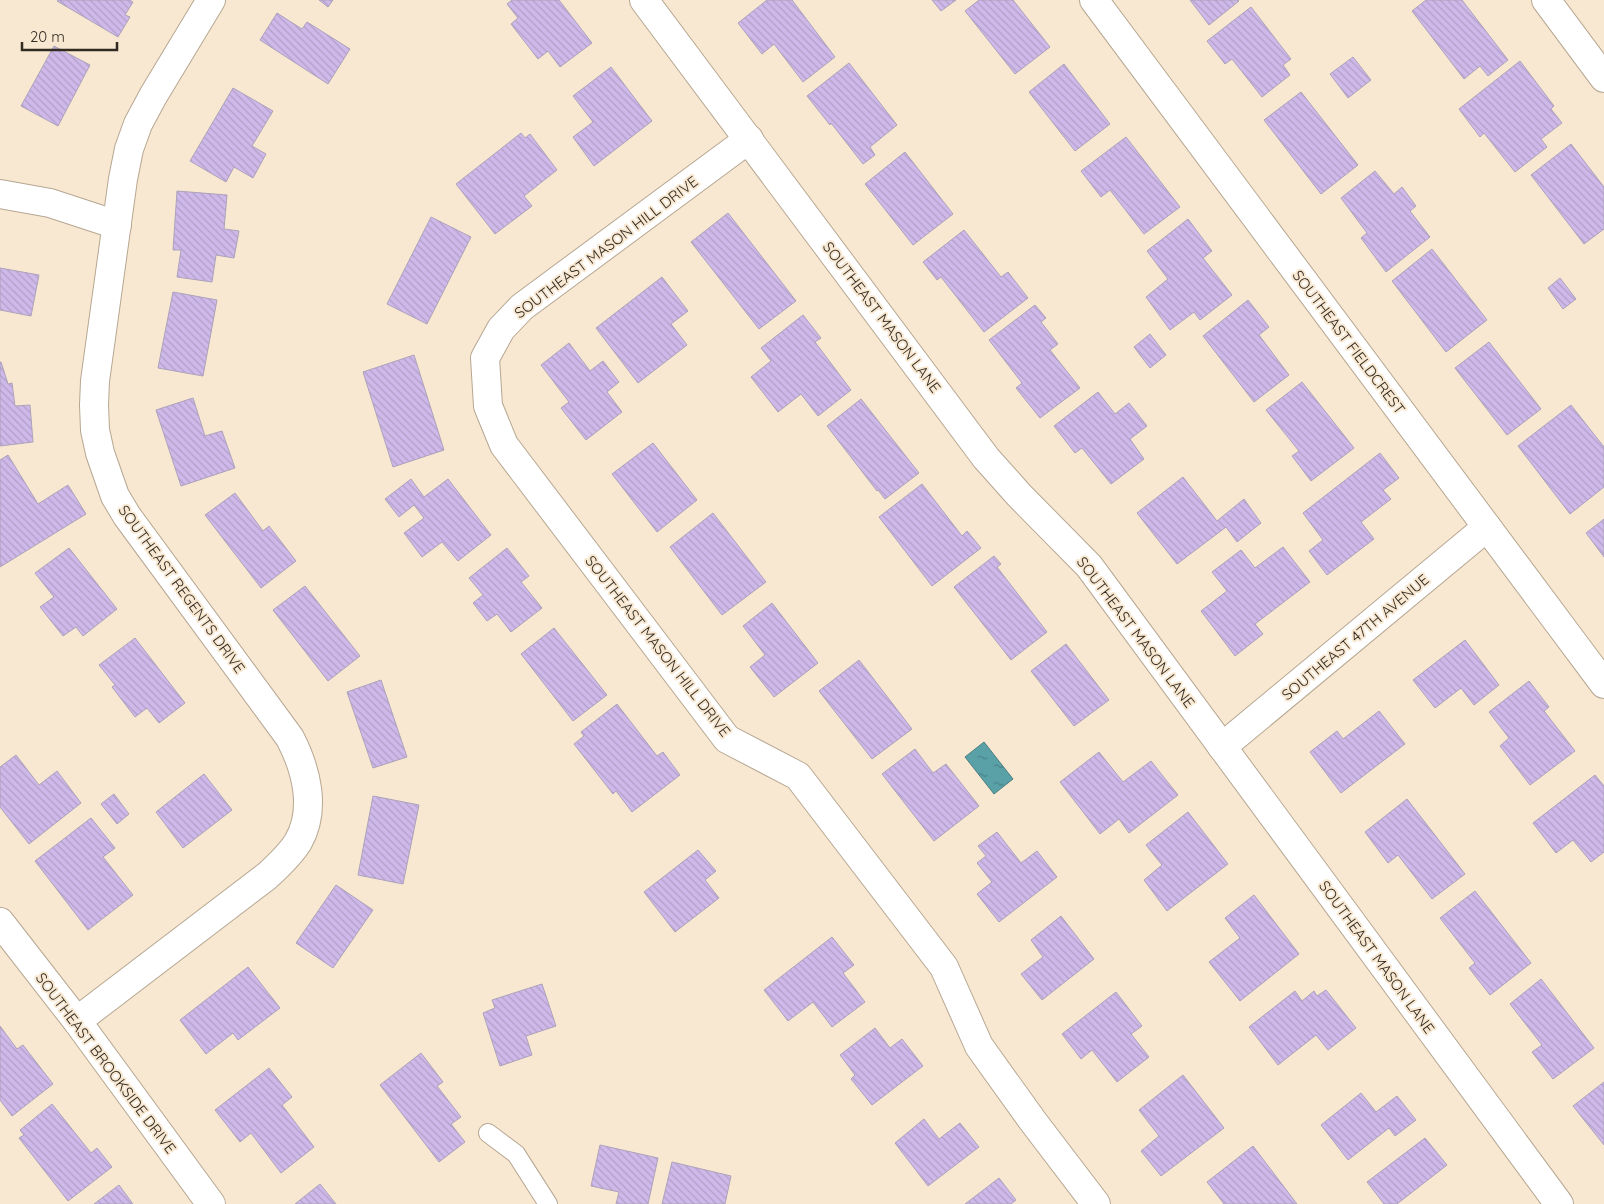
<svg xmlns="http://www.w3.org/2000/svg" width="1604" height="1204" viewBox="0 0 1604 1204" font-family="Quicksand,sans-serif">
	<defs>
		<pattern id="water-ripples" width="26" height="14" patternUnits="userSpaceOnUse" patternTransform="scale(1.25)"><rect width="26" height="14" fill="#59a1a7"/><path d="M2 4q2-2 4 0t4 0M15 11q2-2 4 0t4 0" fill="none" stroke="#4a8388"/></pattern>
		<pattern id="building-back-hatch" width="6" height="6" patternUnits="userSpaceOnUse" patternTransform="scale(1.25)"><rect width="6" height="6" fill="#cfb9ea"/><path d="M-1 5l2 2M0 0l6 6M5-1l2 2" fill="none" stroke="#b29fc8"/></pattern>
	</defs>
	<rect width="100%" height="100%" fill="#f8e8d2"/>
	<polygon fill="url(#water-ripples)" stroke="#4d7e7f" points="984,742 1013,779 994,794 965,757"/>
	<g fill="url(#building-back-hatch)" stroke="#aca2b9">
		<polygon points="58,0 130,0 133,2 125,15 130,17 118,37 57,1"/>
		<polygon points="319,0 333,0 328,7"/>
		<polygon points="512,0 559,0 592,43 560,67 548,51 538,59 511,24 518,18 507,4"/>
		<polygon points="767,0 792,0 835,57 803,82 774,44 762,54 738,23"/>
		<polygon points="932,0 956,0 941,11"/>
		<polygon points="979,0 1013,0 1050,47 1015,74 965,11"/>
		<polygon points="1190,0 1238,0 1239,1 1209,25"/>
		<polygon points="1426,0 1462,0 1508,60 1488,76 1480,66 1464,79 1412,11"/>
		<polygon points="1251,7 1291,59 1283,65 1290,75 1262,97 1232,59 1225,64 1207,41"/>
		<polygon points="277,13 302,29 307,22 350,49 328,84 260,40"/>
		<polygon points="54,46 90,65 58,126 21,106"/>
		<polygon points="1353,57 1371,80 1348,98 1330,74"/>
		<polygon points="1520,61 1554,106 1551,109 1562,123 1541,139 1547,147 1515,172 1484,133 1480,137 1459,109"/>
		<polygon points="849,63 897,125 870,147 875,155 863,164 831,123 830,125 807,96"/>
		<polygon points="1064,64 1110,124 1075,151 1029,92"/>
		<polygon points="611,67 652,121 594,166 573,137 593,122 573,96"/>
		<polygon points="233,88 273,111 252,146 266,154 253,178 234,167 226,182 190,161"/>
		<polygon points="1301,92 1358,165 1321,194 1264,120"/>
		<polygon points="521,133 525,138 530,134 557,170 524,196 532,206 495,234 456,184"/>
		<polygon points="1126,137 1180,207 1144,234 1110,190 1101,197 1081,171"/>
		<polygon points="1571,144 1604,187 1604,229 1584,244 1531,175"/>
		<polygon points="905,152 953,214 913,245 865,184"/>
		<polygon points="1375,171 1394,194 1402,187 1416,206 1410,211 1430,237 1386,272 1361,238 1367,233 1341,198"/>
		<polygon points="177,191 227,195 224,229 239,231 234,258 216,255 212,282 177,277 181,250 173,250"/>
		<polygon points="728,213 796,301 759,329 691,242"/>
		<polygon points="431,217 471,237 427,324 387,304"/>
		<polygon points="1188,219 1212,251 1203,258 1232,295 1200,320 1194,312 1170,330 1146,297 1168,279 1147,251"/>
		<polygon points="964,230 1001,277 1008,272 1028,298 984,332 941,277 937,280 923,262"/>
		<polygon points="1432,249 1487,320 1446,352 1392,281"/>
		<polygon points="0,268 39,275 31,316 0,310"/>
		<polygon points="662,277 688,311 671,324 687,345 638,383 596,328"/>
		<polygon points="1560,278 1576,299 1563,309 1548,288"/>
		<polygon points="173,292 217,300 203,376 158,368"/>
		<polygon points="1248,300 1269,327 1259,335 1289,375 1254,402 1203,336"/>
		<polygon points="1035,305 1046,318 1041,322 1058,344 1050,350 1080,388 1040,418 1016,388 1022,383 989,340"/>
		<polygon points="803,315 821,338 815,342 851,390 818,416 801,394 778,412 751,377 771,361 761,348"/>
		<polygon points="1150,334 1166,355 1150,368 1134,347"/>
		<polygon points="1489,342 1541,409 1507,435 1455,368"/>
		<polygon points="569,343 590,371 603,361 619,382 607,392 622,412 586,440 561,408 569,402 541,365"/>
		<polygon points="414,355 444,450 393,467 363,372"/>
		<polygon points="0,362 1,362 8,384 12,383 15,406 30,405 33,442 0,446"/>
		<polygon points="1302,382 1354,448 1311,481 1292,456 1299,451 1266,410"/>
		<polygon points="1098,392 1115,414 1129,403 1147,426 1130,439 1144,459 1111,484 1082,448 1075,453 1054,426"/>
		<polygon points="193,398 205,436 222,431 235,468 181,486 156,410"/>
		<polygon points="861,399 919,473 885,499 878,490 877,491 827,426"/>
		<polygon points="1571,405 1604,447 1604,487 1570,514 1518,446"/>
		<polygon points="653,443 697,500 657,532 612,474"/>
		<polygon points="1380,453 1399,478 1383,490 1391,499 1361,522 1374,539 1327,575 1309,551 1323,540 1303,513"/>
		<polygon points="8,455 38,504 68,485 86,514 0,567 0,460"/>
		<polygon points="1183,477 1217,521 1244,499 1261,523 1237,542 1226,527 1177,564 1137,513"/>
		<polygon points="411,479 424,497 448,479 491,535 458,561 442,542 422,557 404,533 424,518 414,505 399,517 385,499"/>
		<polygon points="922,484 962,536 967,531 981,548 932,586 879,517"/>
		<polygon points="235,493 263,531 269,526 296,561 261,588 205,515"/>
		<polygon points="713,513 766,582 722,615 670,547"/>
		<polygon points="1604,519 1604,557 1586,533"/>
		<polygon points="1283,547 1310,582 1255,624 1263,634 1235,656 1201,611 1227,591 1212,572 1241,550 1255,568"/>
		<polygon points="69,548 117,609 83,636 76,627 63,636 40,607 54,597 35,573"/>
		<polygon points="507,548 529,576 521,582 542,608 511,632 497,614 487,621 473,603 483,595 469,578"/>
		<polygon points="994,556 1001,564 997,567 1047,632 1011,660 954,587"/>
		<polygon points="305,586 360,656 328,681 273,610"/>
		<polygon points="772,603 818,663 774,697 750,667 765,655 743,626"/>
		<polygon points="554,628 607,695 573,721 521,654"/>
		<polygon points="135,638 185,703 159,723 147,708 135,717 112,687 115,685 99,665"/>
		<polygon points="1465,640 1499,685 1474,705 1461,688 1435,708 1413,680"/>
		<polygon points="1066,644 1109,700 1074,726 1031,671"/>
		<polygon points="859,660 912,729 872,759 819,691"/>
		<polygon points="381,680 407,757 373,768 347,692"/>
		<polygon points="1529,681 1549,707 1544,711 1575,751 1530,785 1500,746 1509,738 1489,712"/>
		<polygon points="617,704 657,756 663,752 680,775 632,812 616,791 613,794 574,744 584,736 581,732"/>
		<polygon points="1379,711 1405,744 1341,793 1310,752 1337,731 1343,739"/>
		<polygon points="915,749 933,773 946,764 979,806 934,841 882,774"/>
		<polygon points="1099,752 1123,782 1151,761 1178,795 1129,833 1119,819 1100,834 1060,782"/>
		<polygon points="16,755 39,785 57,771 81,803 29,844 0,807 0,767"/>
		<polygon points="204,774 232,810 183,848 156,812"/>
		<polygon points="1595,775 1604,786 1604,852 1591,862 1573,840 1556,853 1533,823"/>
		<polygon points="114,794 129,814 117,824 101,804"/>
		<polygon points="373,796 419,805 403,884 358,875"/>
		<polygon points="1407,799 1465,874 1432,899 1398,855 1388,863 1365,832"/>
		<polygon points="1188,812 1228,864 1167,911 1144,880 1162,865 1146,845"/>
		<polygon points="91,818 115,848 103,857 133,895 88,930 35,861"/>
		<polygon points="997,832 1021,863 1037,851 1057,877 999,922 977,894 992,882 977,863 986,856 978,846"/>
		<polygon points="698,850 716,871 705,880 719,898 675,932 644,892"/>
		<polygon points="336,885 373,910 333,968 296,943"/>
		<polygon points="1475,891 1531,963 1490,995 1469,968 1475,963 1440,918"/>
		<polygon points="1254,895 1299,954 1240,1001 1209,962 1240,938 1225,918"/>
		<polygon points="1061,916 1094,959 1042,1000 1021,974 1043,957 1031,940"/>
		<polygon points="832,937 854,965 843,973 865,1002 832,1027 813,1002 788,1021 764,990"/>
		<polygon points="248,967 280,1008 238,1040 233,1033 206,1054 180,1020"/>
		<polygon points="1541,979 1594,1048 1553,1079 1532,1052 1542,1045 1510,1004"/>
		<polygon points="542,984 556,1026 526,1036 532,1055 500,1066 483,1013 495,1008 492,1000"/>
		<polygon points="1326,990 1356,1028 1328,1050 1316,1035 1278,1065 1249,1027 1295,991 1302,1001 1314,991 1317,996"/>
		<polygon points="1116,992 1142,1026 1131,1034 1149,1057 1117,1082 1092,1050 1081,1059 1062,1034"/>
		<polygon points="0,1026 17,1049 23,1045 53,1084 12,1116 0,1100"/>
		<polygon points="875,1028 890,1048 902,1039 923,1066 872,1105 851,1079 855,1075 840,1055"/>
		<polygon points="421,1053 443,1082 437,1086 461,1117 451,1124 465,1142 439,1162 380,1085"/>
		<polygon points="269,1068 292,1097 282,1105 314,1147 281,1173 251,1133 240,1142 215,1110"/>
		<polygon points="1183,1075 1224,1128 1161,1176 1141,1151 1159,1136 1139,1110"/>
		<polygon points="1604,1082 1604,1145 1573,1106"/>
		<polygon points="1361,1093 1376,1112 1397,1096 1416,1120 1395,1136 1389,1128 1348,1160 1321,1125"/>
		<polygon points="52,1104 91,1153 97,1148 112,1167 68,1201 19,1138 24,1135 20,1130"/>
		<polygon points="924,1119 939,1139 960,1123 979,1147 928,1186 895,1143"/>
		<polygon points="1425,1138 1447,1165 1397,1204 1384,1204 1367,1182"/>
		<polygon points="600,1145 658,1158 648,1204 616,1204 619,1192 591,1186"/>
		<polygon points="1253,1146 1297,1204 1224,1204 1207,1182"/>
		<polygon points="672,1162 731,1176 725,1204 662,1204"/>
		<polygon points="999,1178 1016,1200 1011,1204 965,1204"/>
		<polygon points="320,1184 336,1204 295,1204"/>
		<polygon points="119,1185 133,1204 94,1204"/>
	</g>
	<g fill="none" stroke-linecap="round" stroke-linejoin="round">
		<g stroke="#b6a792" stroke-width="20">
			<polyline id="lane" points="488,1133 516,1154 548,1204"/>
		</g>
		<g stroke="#b6a792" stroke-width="30">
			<g id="street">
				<polyline points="644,0 986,458 1019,495 1089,566 1559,1204"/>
				<polyline points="1094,0 1604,684"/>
				<polyline points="1546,0 1604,78"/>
				<polyline points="749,139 522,307 501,329 485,358 488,406 504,445 727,739 798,776 944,967 979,1046 1032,1120 1096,1204"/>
				<polyline points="0,194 50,203 117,225"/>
				<polyline points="1222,747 1487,527"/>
				<polyline points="0,922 77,1021 211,1204"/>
				<path d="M77,1021L267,876C278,866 290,855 298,842C317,809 306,769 290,738L127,516L115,496L100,453L95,430L94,405L95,381L123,179L129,149L138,124L153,96L211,0"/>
			</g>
		</g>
		<use href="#lane" stroke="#fff" stroke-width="18"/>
		<use href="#street" stroke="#fff" stroke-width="28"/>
	</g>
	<g text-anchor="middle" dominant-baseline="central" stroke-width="4" stroke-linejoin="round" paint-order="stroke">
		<g font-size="15" fill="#312b22" stroke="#f8e8d2">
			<text transform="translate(606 247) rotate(-37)">SOUTHEAST MASON HILL DRIVE</text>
			<text transform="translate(882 317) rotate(53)">SOUTHEAST MASON LANE</text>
			<text transform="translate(1349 342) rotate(53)">SOUTHEAST FIELDCREST</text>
			<text transform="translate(182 589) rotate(54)">SOUTHEAST REGENTS DRIVE</text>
			<text transform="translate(1136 632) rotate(53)">SOUTHEAST MASON LANE</text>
			<text transform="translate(1355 637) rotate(-40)">SOUTHEAST 47TH AVENUE</text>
			<text transform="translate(658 646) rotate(52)">SOUTHEAST MASON HILL DRIVE</text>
			<text transform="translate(1377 957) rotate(54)">SOUTHEAST MASON LANE</text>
			<text transform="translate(106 1063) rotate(53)">SOUTHEAST BROOKSIDE DRIVE</text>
		</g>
	</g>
	<path d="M22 42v8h95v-8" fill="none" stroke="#312b22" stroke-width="2.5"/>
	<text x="30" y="42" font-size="15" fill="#312b22" stroke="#f8e8d2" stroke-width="4" paint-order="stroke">20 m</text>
</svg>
